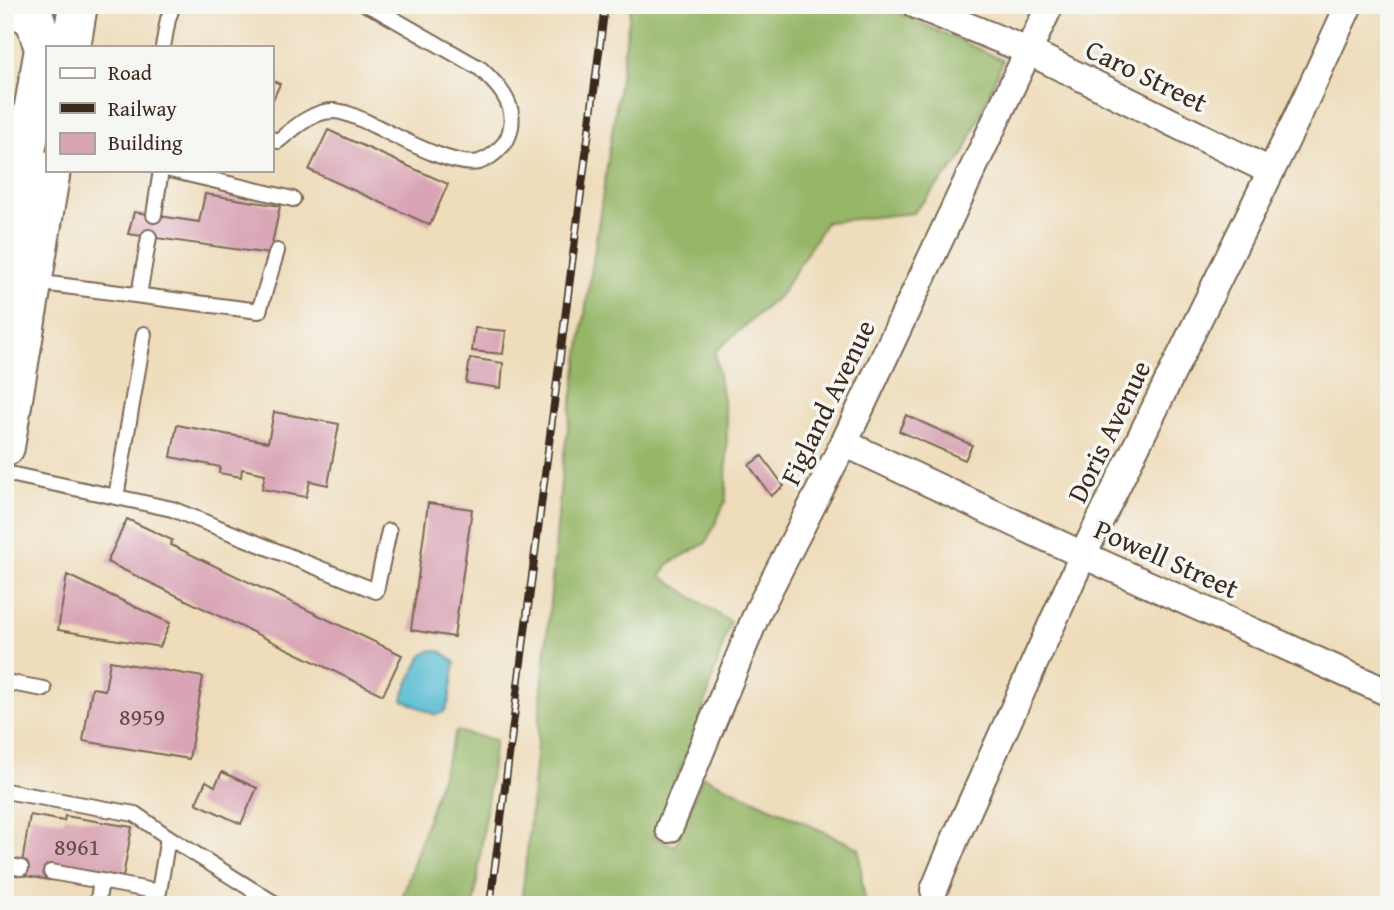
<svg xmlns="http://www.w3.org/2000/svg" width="1394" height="910" viewBox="0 0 1394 910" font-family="'Gentium Book Plus',serif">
	<rect width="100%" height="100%" fill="#f6f6f2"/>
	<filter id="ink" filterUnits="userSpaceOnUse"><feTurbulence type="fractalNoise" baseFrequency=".0143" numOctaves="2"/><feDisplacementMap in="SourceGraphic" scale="14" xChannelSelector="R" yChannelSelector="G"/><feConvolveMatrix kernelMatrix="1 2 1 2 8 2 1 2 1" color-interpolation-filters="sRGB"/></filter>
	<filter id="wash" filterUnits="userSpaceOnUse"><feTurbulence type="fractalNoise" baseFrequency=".00686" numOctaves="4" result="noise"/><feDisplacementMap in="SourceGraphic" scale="28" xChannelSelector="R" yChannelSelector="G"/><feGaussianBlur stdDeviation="1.57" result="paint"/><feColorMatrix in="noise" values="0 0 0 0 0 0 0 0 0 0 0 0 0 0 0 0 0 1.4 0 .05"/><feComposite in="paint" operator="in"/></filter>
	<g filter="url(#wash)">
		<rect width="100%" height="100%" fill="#eedcba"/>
		<g fill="#96b668" stroke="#687043" stroke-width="2">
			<polygon points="631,5 881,5 1003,60 962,158 913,213 826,222 781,294 715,352 727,424 726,500 706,543 668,564 661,576 730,622 699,724 653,837 675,846 703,776 859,848 862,882 866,905 521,905 527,853 563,461"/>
			<polygon points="456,731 495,740 474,905 400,905"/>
		</g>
		<polygon fill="#55bcd2" stroke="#487378" stroke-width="2" points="431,650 443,652 455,663 449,702 444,712 435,715 403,700 405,690 422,656"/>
		<g id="blocks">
			<g fill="#d9a5b6">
				<polygon points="271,80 280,84 271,104"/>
				<polygon points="328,130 448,184 430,225 309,170"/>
				<polygon points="205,194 280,206 270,254 128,234 134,212 199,222"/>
				<polygon points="475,328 506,331 503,354 472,351"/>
				<polygon points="470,358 503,363 501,388 466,383"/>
				<polygon points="274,412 339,424 328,485 310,481 306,497 262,489 265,474 242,469 241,477 219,473 220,467 171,457 177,425 268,442"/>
				<polygon points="906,415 972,445 965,460 899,431"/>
				<polygon points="762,456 784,486 771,496 749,465"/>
				<polygon points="428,503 472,509 454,637 411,630"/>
				<polygon points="127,519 172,540 171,545 402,655 383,695 107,562"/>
				<polygon points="67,575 170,623 160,647 58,630"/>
				<polygon points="110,661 203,677 189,759 83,741 92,688 105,690"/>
				<polygon points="222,772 257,788 241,824 196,803 206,781 215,786"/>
				<polygon points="30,815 64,821 65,816 132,827 123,877 52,865 50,880 20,875"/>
			</g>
		</g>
	</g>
	<g filter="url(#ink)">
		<use href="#blocks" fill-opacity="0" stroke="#7a6855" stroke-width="2"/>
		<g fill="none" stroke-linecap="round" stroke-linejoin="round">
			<g stroke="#7a6855" stroke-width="18">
				<g id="lane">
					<polyline points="163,47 168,19 173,5"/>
					<path d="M271,139L278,141C293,129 312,111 333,111C345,111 358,118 369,123C395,135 452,168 479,162C488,159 495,154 501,147C510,139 513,124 511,112C507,94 493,81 481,69L378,10L367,5"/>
					<polyline points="170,170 293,199"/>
					<polyline points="154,215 161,170"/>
					<polyline points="34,282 259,311 277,251"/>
					<polyline points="139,295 149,237"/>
					<polyline points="5,473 172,509 376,591 389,531"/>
					<polyline points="116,497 144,334"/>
					<polyline points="5,682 44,689"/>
					<polyline points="5,791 135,814 168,837 159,892 101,881 97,905"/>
					<polyline points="168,837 277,905"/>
					<polyline points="5,865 21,868"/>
					<polyline points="51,872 101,881"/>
				</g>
			</g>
			<g stroke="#7a6855" stroke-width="30">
				<g id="street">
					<polyline points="916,5 1028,51 1270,171"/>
					<polyline points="844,443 1083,555 1389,693"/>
					<polyline points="669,829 758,611 844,443 1050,5"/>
					<polyline points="934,890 956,837 1083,555 1297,118 1349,5"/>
				</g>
			</g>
			<g stroke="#7a6855" stroke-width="42">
				<g id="highway">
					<polyline points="71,47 78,5"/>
					<polyline points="5,271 44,49 35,19 12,5"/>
					<polyline points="5,447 51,170"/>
				</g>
			</g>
			<use href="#lane" stroke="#fff" stroke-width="14"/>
			<use href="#street" stroke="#fff" stroke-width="26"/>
			<use href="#highway" stroke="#fff" stroke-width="38"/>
			<g stroke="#3b2a1e" stroke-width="8">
				<polyline id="rail" points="490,905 605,5"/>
			</g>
			<use href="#rail" stroke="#f6f6f2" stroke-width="5" stroke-dasharray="16" stroke-linecap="butt"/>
		</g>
	</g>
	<g text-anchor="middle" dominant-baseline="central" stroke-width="7" stroke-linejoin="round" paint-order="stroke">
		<g font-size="24" fill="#624944">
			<text x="142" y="716">8959</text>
			<text x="77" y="846">8961</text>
		</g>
		<g font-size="28" fill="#3b2a1e" stroke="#f6f6f2">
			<text transform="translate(1147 75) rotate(26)">Caro Street</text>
			<text transform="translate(827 402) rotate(-64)">Figland Avenue</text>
			<text transform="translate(1108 431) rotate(-64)">Doris Avenue</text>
			<text transform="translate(1167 558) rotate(24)">Powell Street</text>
		</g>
	</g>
	<rect width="1394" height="910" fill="none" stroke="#f6f6f2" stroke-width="28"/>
	<rect x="46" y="46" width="228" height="126" fill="#f6f6f2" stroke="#aba49d" stroke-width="2"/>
	<rect x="60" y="68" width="35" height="10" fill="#ffffff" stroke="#aba49d" stroke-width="2"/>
	<text x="108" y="80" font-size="21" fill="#3b2a1e">Road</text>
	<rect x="60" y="103" width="35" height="10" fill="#3b2a1e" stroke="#aba49d" stroke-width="2"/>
	<text x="108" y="116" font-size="21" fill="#3b2a1e">Railway</text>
	<rect x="60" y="133" width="35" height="21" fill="#d9a5b6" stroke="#aba49d" stroke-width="2"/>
	<text x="108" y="150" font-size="21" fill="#3b2a1e">Building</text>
</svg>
